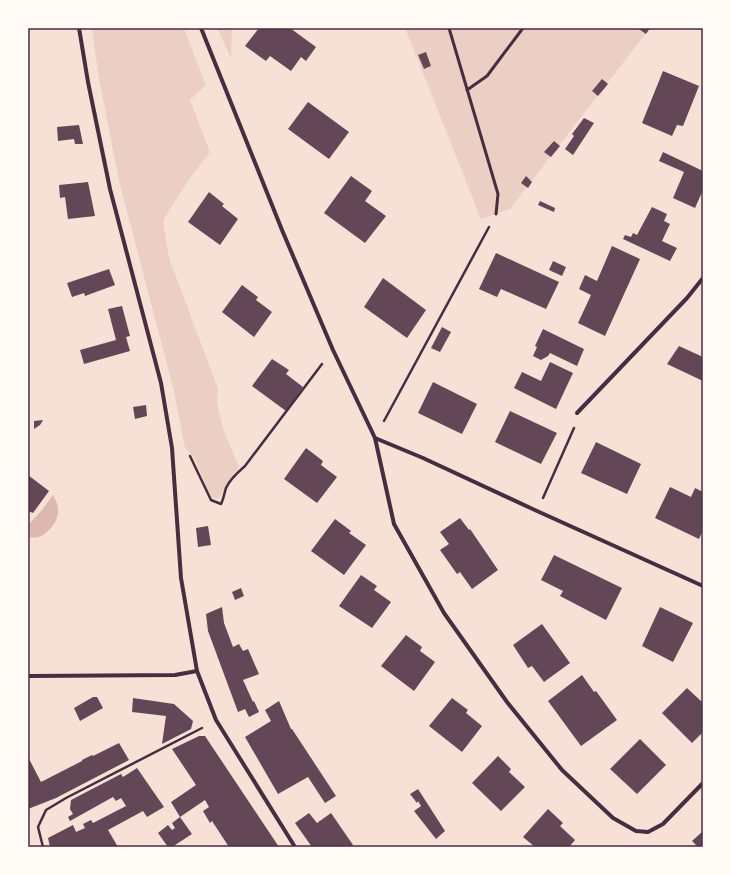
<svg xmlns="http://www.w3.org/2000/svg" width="731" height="875" viewBox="0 0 731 875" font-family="Overpass,sans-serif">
	<rect width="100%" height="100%" fill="#f7e1d7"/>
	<g fill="#ebcfc5">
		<polygon points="92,28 184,28 206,85 190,100 210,152 190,178 163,220 169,258 218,389 217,403 224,432 239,466 220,497 217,499 211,497 194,457 185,448 174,391 119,181 98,73"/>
		<polygon points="217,28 232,28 231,58"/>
		<polygon points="405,28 650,28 510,209 481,219"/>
	</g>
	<path fill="#dcb8b0" d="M53,495C56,501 59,506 58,513C57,525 41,543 28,536V525L42,510Z"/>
	<g fill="#644757">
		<polygon points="259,28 290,28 316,47 306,61 301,57 291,71 270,56 266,61 245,46"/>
		<polygon points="640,28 650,28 646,34 639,29"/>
		<polygon points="426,52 431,66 424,69 418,55"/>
		<polygon points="663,71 699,86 683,126 677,125 672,136 642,123"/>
		<polygon points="602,79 608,84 598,96 592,91"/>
		<polygon points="308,102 349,132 329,159 288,129"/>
		<polygon points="584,118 594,123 573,155 565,149 574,136 572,134"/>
		<polygon points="79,125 83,144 75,144 74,139 58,141 57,127"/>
		<polygon points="554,141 560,146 551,157 544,152"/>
		<polygon points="663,152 703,171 703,190 695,208 673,198 684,172 659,161"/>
		<polygon points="351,176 372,191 365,201 386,216 365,243 324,213"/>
		<polygon points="526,176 532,182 528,188 521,183"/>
		<polygon points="88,182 95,216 68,219 65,197 60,198 59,185"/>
		<polygon points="209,192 224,204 222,206 238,219 220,245 188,222"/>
		<polygon points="540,201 555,208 554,212 538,205"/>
		<polygon points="652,207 667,214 664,221 670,224 662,241 677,248 670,261 623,239 625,235 631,237 633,233 637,235"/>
		<polygon points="612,246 640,259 605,336 578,323 591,295 579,289 585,275 597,281"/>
		<polygon points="496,253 559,282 546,309 501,289 497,297 479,289"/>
		<polygon points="553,261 566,267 562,276 549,270"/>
		<polygon points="109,269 115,285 85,296 84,293 72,297 67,283"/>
		<polygon points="383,278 426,310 407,338 364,307"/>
		<polygon points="242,285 258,297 256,300 272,312 254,337 222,312"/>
		<polygon points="122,306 130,336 126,337 130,351 84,364 80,350 116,340 108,309"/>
		<polygon points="442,327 451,332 440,352 431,348"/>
		<polygon points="543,329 584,349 577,366 550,353 548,356 541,360 533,356 537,347 535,346"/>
		<polygon points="679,346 703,357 703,381 667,364"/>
		<polygon points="272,359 289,370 286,374 303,387 286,411 252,386"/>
		<polygon points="550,362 573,373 556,409 514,388 522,372 541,381"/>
		<polygon points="433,382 477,404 462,434 418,413"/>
		<polygon points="146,405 147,416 135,419 133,407"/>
		<polygon points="510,411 557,433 541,464 495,442"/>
		<polygon points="43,420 40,425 34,429 34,421"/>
		<polygon points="596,442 641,464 627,494 581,473"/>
		<polygon points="306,448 323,461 321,465 337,477 317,503 284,479"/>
		<polygon points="28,475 49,491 33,513 28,511"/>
		<polygon points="670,487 691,497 695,488 703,492 703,530 699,539 655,518"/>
		<polygon points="460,518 469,530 470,529 498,570 472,589 460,572 457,574 440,550 449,544 440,532"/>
		<polygon points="335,519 351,531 349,533 366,545 344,575 311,551"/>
		<polygon points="208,526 211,545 198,547 196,528"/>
		<polygon points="554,555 622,588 606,620 560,596 563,591 541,580"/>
		<polygon points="361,575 377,586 374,590 391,602 372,628 339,606"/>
		<polygon points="241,588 244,596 235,600 232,592"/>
		<polygon points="222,607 224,623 233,647 239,644 243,651 248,649 259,674 243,680 253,702 254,701 259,712 249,717 245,709 238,712 208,631 206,614"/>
		<polygon points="660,607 693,623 673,662 642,646"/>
		<polygon points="542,624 570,663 544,682 532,666 528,668 513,645"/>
		<polygon points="406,635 422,647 420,651 435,662 414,691 381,666"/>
		<polygon points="582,675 594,692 596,691 617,720 581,746 548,701"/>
		<polygon points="687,688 703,703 703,732 692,743 662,713"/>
		<polygon points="93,697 97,697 103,708 80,721 74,708"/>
		<polygon points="133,698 174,704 193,721 191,729 162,744 166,716 132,712"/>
		<polygon points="452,698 468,710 466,713 482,726 462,752 429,726"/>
		<polygon points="279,701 291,729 292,729 336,796 325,803 308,777 278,794 245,737 271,721 265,710"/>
		<polygon points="199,736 205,736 279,847 229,847 212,821 210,823 203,811 209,807 205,800 180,817 192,834 172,847 168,847 158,833 168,825 172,830 175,828 172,823 180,817 171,802 196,785 172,749"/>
		<polygon points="640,739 666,765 637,794 610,769"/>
		<polygon points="119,743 129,760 56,798 28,809 28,757 41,782 82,761 82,760 92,755 93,756"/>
		<polygon points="498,756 511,769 509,772 525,787 501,811 472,783"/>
		<polygon points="137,768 164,807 147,817 143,811 108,830 118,847 50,847 48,838 73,825 76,832 85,828 83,824 91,820 93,823 126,806 121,798 116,801 113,797 70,821 68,817 73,814 70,809 71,800 121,774 123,777"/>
		<polygon points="418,789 445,831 436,839 414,811 421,806 418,801 417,803 410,794"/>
		<polygon points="548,809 563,823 560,826 575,840 569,847 535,847 523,837"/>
		<polygon points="309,813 317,823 331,813 353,845 350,847 312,847 295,823"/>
		<polygon points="702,832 703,847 698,847 692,841"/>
	</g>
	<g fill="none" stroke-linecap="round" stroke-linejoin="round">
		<g stroke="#4a2c40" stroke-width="2.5">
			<polyline points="384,421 489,227"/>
			<path d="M190,456L211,500L221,504C224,498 224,494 226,488C230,479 238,472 245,466L322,364"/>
			<polyline points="543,498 574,428"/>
			<polyline points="43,847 38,827 46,810 66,798 202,728"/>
		</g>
		<g stroke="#4a2c40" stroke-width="3">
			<polyline points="449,28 498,194 496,214"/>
			<polyline points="467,90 487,76 523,28"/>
		</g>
		<g stroke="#4a2c40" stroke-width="4">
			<polyline points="79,28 88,82 110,189 161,383 172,448 181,578 197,671 216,720 295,847"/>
			<polyline points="201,28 282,230 333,350 375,438 394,524 444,613 507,702 562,770 613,818 636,831 648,832 663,824 703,783"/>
			<polyline points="577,413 687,298 703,278"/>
			<polyline points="375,438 423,458 537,511 703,586"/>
			<polyline points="28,676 175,675 197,671"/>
		</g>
	</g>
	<rect width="731" height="875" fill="none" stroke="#fffaf5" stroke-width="58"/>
	<rect x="29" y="29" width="673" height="817" fill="none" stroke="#4a2c40" stroke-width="1.5"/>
</svg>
